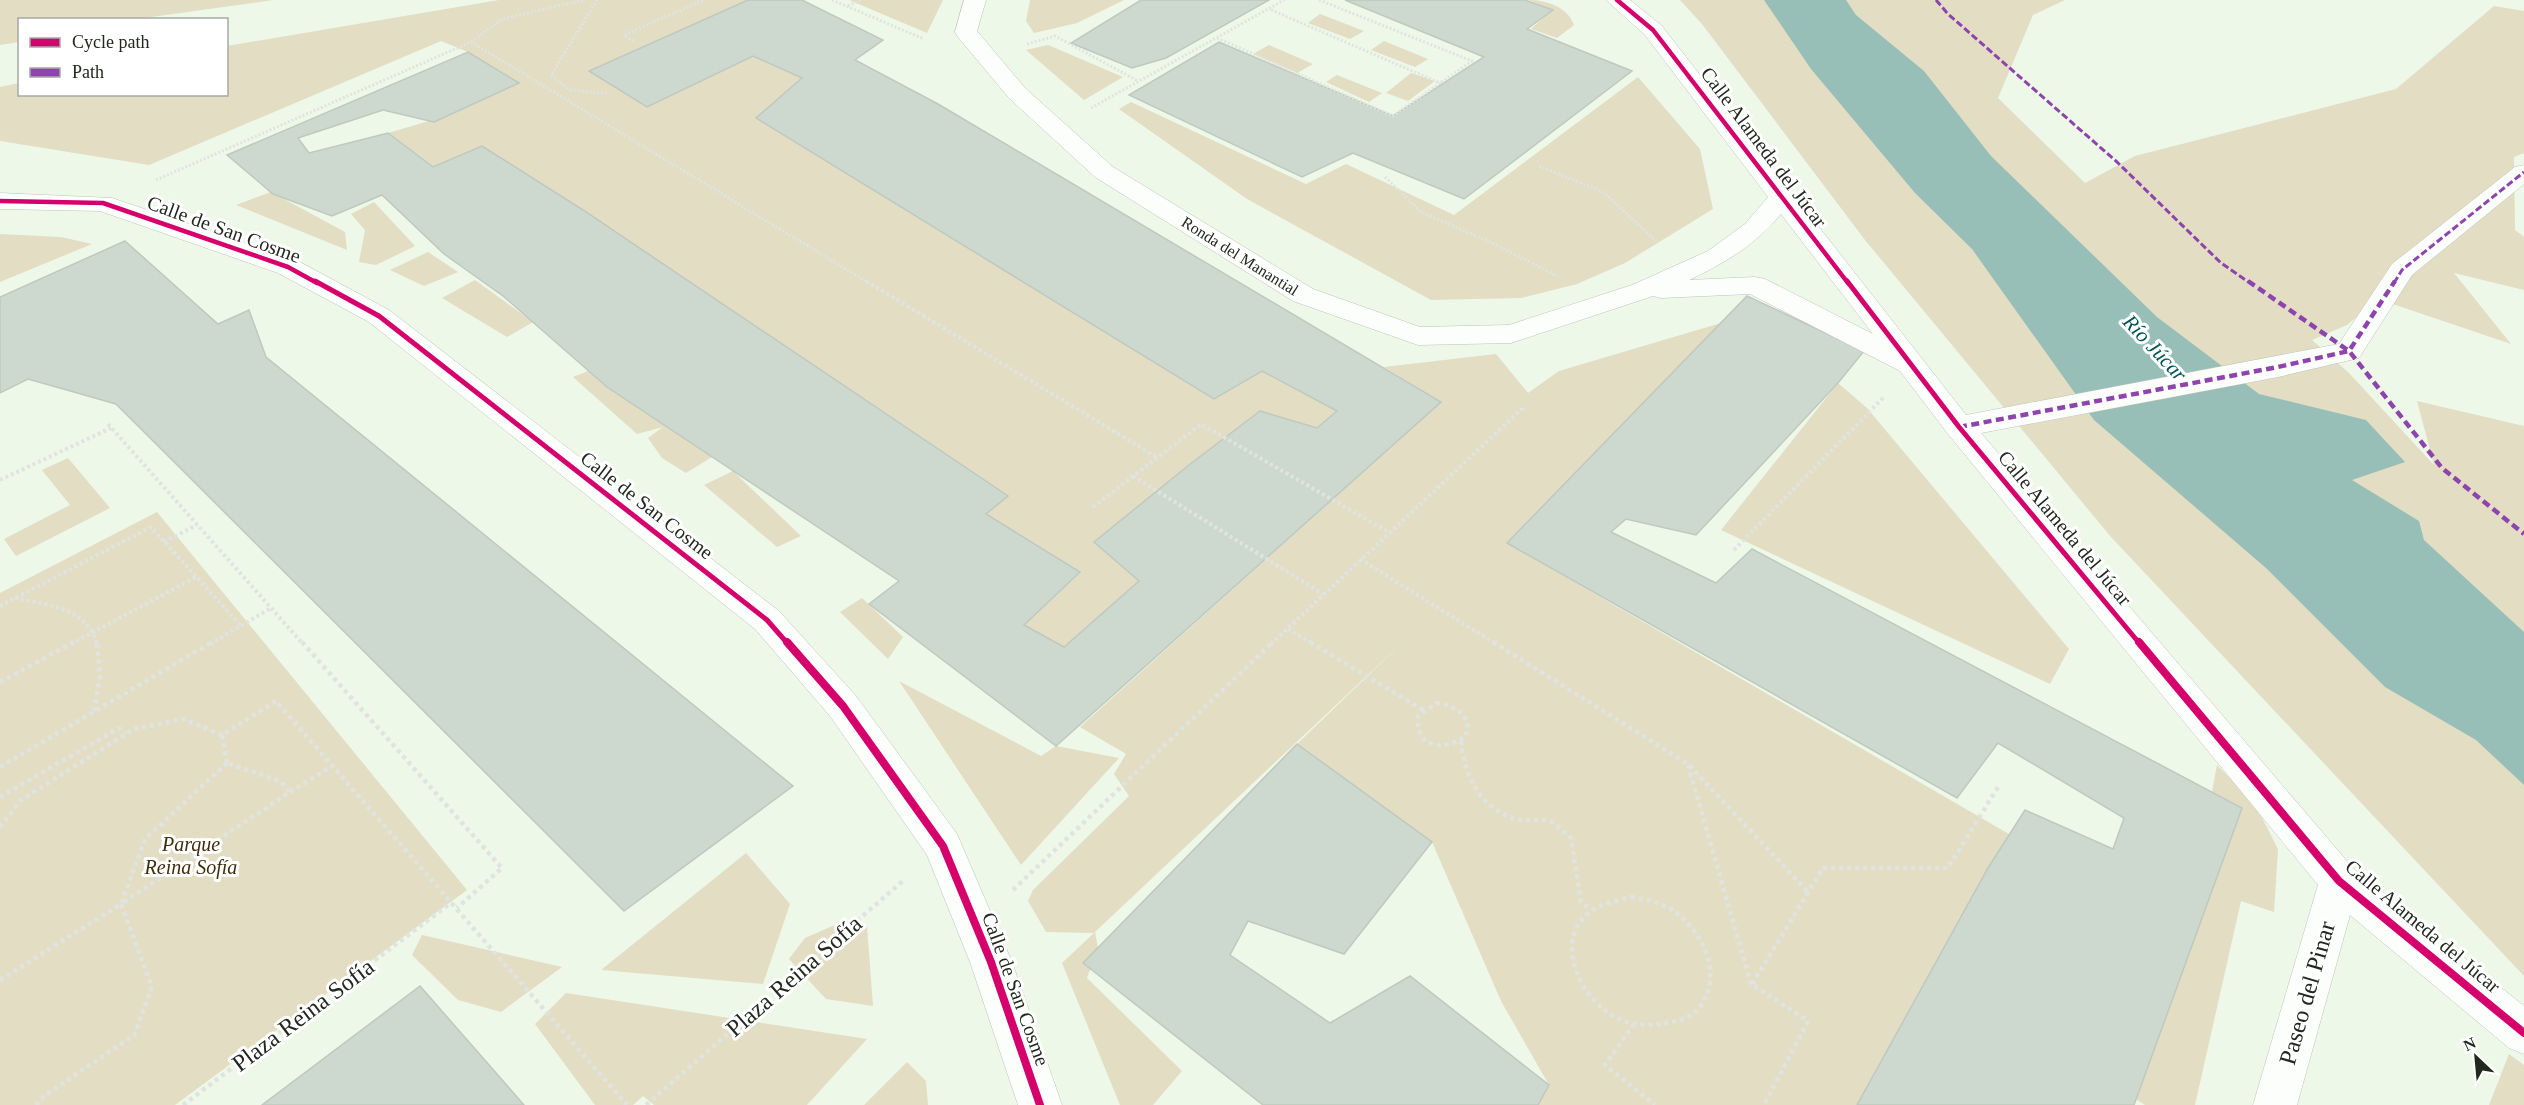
<svg xmlns="http://www.w3.org/2000/svg" width="2524" height="1105" viewBox="0 0 2524 1105" font-family="'Times New Roman',serif">
	<rect width="100%" height="100%" fill="#edf8e8"/>
	<g fill="#e3ddc4">
		<polygon points="0,0 273,0 137,19 20,20 19,42 0,45"/>
		<polygon points="499,0 748,0 589,71 642,104 753,56 802,78 757,118 1214,399 1262,371 1337,411 1317,428 1260,411 1189,465 1095,542 1139,581 1064,647 1024,625 1080,571 986,514 1008,496 568,200 483,147 433,167 388,133 429,121 518,83 468,52 441,41 149,165 0,141 0,87 19,83 20,94 226,94 227,46"/>
		<polygon points="849,0 943,0 927,33"/>
		<polygon points="1030,0 1124,0 1077,23 1034,33 1026,21"/>
		<path d="M1529,0C1546,0 1568,7 1574,25L1557,38L1531,29L1552,10Z"/>
		<polygon points="1680,0 2065,0 2033,15 1998,98 2085,183 2135,156 2396,89 2494,6 2524,11 2524,153 2514,157 2515,230 2524,237 2524,290 2454,273 2511,344 2378,299 2347,325 2312,340 2349,373 2434,465 2417,401 2524,426 2524,976 2111,537 1865,240 1702,24"/>
		<polygon points="1320,14 1364,31 1350,39 1308,23"/>
		<polygon points="1384,41 1428,59 1415,67 1371,50"/>
		<polygon points="1048,45 1123,77 1084,100 1026,50"/>
		<polygon points="1269,45 1313,64 1297,73 1253,54"/>
		<polygon points="1411,73 1435,81 1408,101 1386,93"/>
		<polygon points="1337,75 1382,93 1369,102 1326,82"/>
		<polygon points="1638,77 1700,149 1713,209 1625,263 1577,284 1521,298 1431,300 1247,199 1119,109 1131,102 1306,184 1346,164 1454,215"/>
		<polygon points="271,192 345,232 347,250 236,205"/>
		<polygon points="374,202 415,246 376,265 359,262 365,230 351,214"/>
		<polygon points="0,234 61,237 92,244 0,282"/>
		<polygon points="428,252 458,272 424,286 390,270"/>
		<polygon points="475,280 533,322 507,337 442,298"/>
		<polygon points="1721,323 1507,543 2009,834 1858,1105 1538,1105 1549,1085 1501,1001 1432,842 1297,744 1405,640 1095,932 1098,948 1087,978 1182,1071 1153,1105 1120,1105 1062,963 1094,933 1046,932 1028,901 1033,890 1129,796 1114,774 1126,754 1080,727 1440,402 1384,367 1496,354 1528,393 1559,371"/>
		<polygon points="588,371 712,457 686,473 662,458 648,438 663,427 637,434 573,377"/>
		<polygon points="1838,383 1867,408 2069,649 2050,684 1721,530"/>
		<polygon points="68,458 110,508 16,556 4,539 70,505 42,470"/>
		<polygon points="733,471 801,536 777,547 704,485"/>
		<polygon points="157,512 467,890 175,1105 0,1105 0,593"/>
		<polygon points="862,598 903,637 888,659 840,612"/>
		<polygon points="899,681 1041,756 1056,746 1119,758 1021,865"/>
		<polygon points="2217,765 2255,804 2278,849 2274,912 2241,901 2195,1105 2145,1105 2136,1099 2242,808 2212,792"/>
		<polygon points="746,853 790,904 763,984 601,970"/>
		<polygon points="844,921 867,926 873,1006 826,999 789,959 805,938"/>
		<polygon points="422,935 562,967 501,1012 458,1000 412,955"/>
		<polygon points="566,993 867,1039 807,1105 654,1105 643,1096 633,1105 595,1105 535,1024"/>
		<polygon points="2509,1054 2524,1065 2524,1105 2489,1105"/>
		<polygon points="907,1062 926,1081 928,1105 864,1105"/>
	</g>
	<polygon fill="#97bfb8" points="1764,0 1846,0 1856,15 1924,71 1991,156 2157,317 2259,394 2366,420 2405,462 2352,480 2419,521 2424,540 2524,632 2524,785 2476,740 2385,687 2266,568 2094,420 1972,249 1915,193 1811,69"/>
	<g fill="#cdd9ce" stroke="#bec9bf" stroke-width="1.5">
		<polygon points="748,0 802,0 883,40 855,60 938,104 1441,402 1056,746 869,604 899,581 607,387 503,296 444,254 382,195 332,216 273,194 227,155 468,52 519,83 434,122 383,110 298,138 309,153 388,133 433,167 482,146 583,210 1008,496 986,514 1080,572 1024,625 1064,647 1139,581 1094,542 1189,465 1260,411 1317,428 1337,411 1262,371 1214,399 756,118 802,78 753,56 647,107 589,71"/>
		<polygon points="1141,0 1269,0 1166,58 1132,68 1071,43"/>
		<polygon points="1345,0 1525,0 1553,10 1527,29 1632,71 1464,199 1353,153 1302,177 1129,95 1219,42 1393,116 1484,57"/>
		<polygon points="125,241 218,324 249,310 266,357 793,786 624,911 116,404 28,379 0,393 0,297"/>
		<polygon points="1747,296 1864,351 1838,383 1696,535 1626,519 1611,532 1716,583 1752,549 2242,808 2134,1105 1857,1105 1988,868 2025,810 2113,849 2124,818 1998,743 1957,798 1507,543"/>
		<polygon points="1297,744 1432,842 1344,954 1248,921 1230,955 1330,1023 1410,976 1549,1085 1538,1105 1263,1105 1083,963"/>
		<polygon points="420,986 524,1105 262,1105"/>
	</g>
	<g fill="none" stroke-linecap="round" stroke-linejoin="round">
		<g stroke="#bcc4b8" stroke-width="1">
			<g id="minor">
				<path d="M964,0H986L977,31L1025,88L1113,167L1313,289L1420,327L1509,325L1632,285L1708,251L1745,224L1768,197L1645,35L1606,0H1630L1661,25L1966,415L2339,344L2392,264L2515,167L2524,165V184L2412,275L2359,358L2278,377L1981,433L2353,868L2524,1006V1054L2509,1048L2350,915L2297,1105H2253L2318,885L1948,434L1900,371L1750,294L1661,298L1653,296L1511,343L1418,345L1293,301L1095,177L1009,98L958,37L955,32ZM1781,214L1873,334L1765,279L1755,277L1689,280C1725,263 1755,245 1781,214Z"/>
				<polygon points="0,193 112,198 298,261 389,310 779,611 856,696 957,834 1012,962 1062,1105 1018,1105 970,962 927,855 830,716 755,629 369,322 278,273 100,211 0,209"/>
			</g>
		</g>
		<g stroke="#e0e4e0" stroke-width="3" stroke-dasharray="2 2" stroke-linecap="butt">
			<polyline points="597,0 551,75 569,90 608,94"/>
			<polyline points="832,0 924,39"/>
			<polyline points="1319,0 1472,61 1440,83"/>
			<polyline points="848,6 861,0"/>
			<polyline points="1217,38 1393,116 1440,83 1269,9"/>
			<polyline points="634,41 624,35 704,0"/>
			<polyline points="471,42 502,19 583,0"/>
			<polyline points="1027,44 1055,36 1138,81"/>
			<polyline points="1091,108 1284,0"/>
			<polyline points="1539,166 1603,192 1656,241"/>
			<polyline points="1385,177 1421,212 1488,241 1557,276"/>
			<polyline points="156,180 471,42 869,283"/>
		</g>
		<g stroke="#e0e4e0" stroke-width="4" stroke-dasharray="3 3" stroke-linecap="butt">
			<polyline points="866,281 1158,458"/>
			<polyline points="108,424 303,644"/>
			<polyline points="1133,476 1323,594"/>
			<polyline points="0,480 111,428"/>
			<polyline points="1093,507 1201,424 1390,533"/>
			<polyline points="164,542 197,525"/>
			<polyline points="1734,550 1883,398"/>
			<polyline points="1360,559 1496,644"/>
			<path d="M15,598C46,605 87,607 97,644"/>
			<polyline points="0,606 151,527 241,626"/>
			<polyline points="1288,629 1313,644"/>
			<polyline points="71,644 196,577"/>
			<polyline points="210,644 271,608"/>
			<polyline points="1271,644 1525,406"/>
		</g>
		<g stroke="#e0e4e0" stroke-width="4.5" stroke-dasharray="4 4" stroke-linecap="butt">
			<polyline points="302,642 502,868 457,908"/>
			<polyline points="1310,642 1423,710"/>
			<polyline points="1493,642 1688,764 1808,892"/>
			<polyline points="0,682 74,642"/>
			<path d="M1436,703C1451,705 1461,709 1468,723L1466,736C1444,752 1415,748 1418,716Z"/>
			<polyline points="94,711 100,676 97,642"/>
			<path d="M1461,741C1465,779 1481,811 1521,820C1530,822 1540,818 1549,821C1557,824 1564,833 1571,838L1581,902L1591,909"/>
			<polyline points="227,763 222,735 276,701 627,1105"/>
			<polyline points="1688,765 1751,984 1808,1021 1764,1105"/>
			<polyline points="0,767 212,642"/>
			<polyline points="290,792 332,766"/>
			<polyline points="0,797 119,728 125,734"/>
			<polyline points="0,827 21,800 134,729 183,719 222,735"/>
			<polyline points="1013,890 1273,642"/>
			<path d="M1631,897C1646,900 1661,902 1674,911C1704,932 1725,978 1698,1009C1690,1018 1678,1021 1666,1023C1650,1026 1633,1026 1617,1018C1579,999 1549,935 1596,908C1606,903 1620,900 1631,897Z"/>
			<polyline points="0,980 121,904 145,839 227,763"/>
			<polyline points="1752,984 1823,868 1948,868 1998,787"/>
			<polyline points="1634,1024 1605,1065 1655,1105"/>
			<polyline points="36,1105 44,1096 134,1035 152,987 121,904 290,792 280,781 227,763"/>
			<polyline points="183,1105 452,902"/>
			<polyline points="646,1105 905,879"/>
		</g>
		<use href="#minor" fill="#fcfefc" fill-rule="evenodd"/>
		<g stroke="#8e44ad" stroke-width="3" stroke-dasharray="7 3" stroke-linecap="butt">
			<polyline points="1936,0 1948,14 2117,162 2221,263 2250,283"/>
			<polyline points="2394,283 2402,270 2524,172"/>
		</g>
		<g stroke="#8e44ad" stroke-width="4.5" stroke-dasharray="8 4.5" stroke-linecap="butt">
			<polyline points="2248,281 2349,351 2442,468 2524,534"/>
			<polyline points="1959,427 2278,367 2349,351 2395,281"/>
		</g>
		<g stroke="#fff" stroke-width="8">
			<g id="cycleway-far2">
				<polyline points="1617,0 1653,30 1848,283"/>
				<polyline points="0,201 103,203 288,267 317,283"/>
			</g>
		</g>
		<g stroke="#fff" stroke-width="9">
			<g id="cycleway-far1">
				<polyline points="315,281 379,316 767,620 788,644"/>
				<polyline points="1847,281 1959,427 2140,644"/>
			</g>
		</g>
		<g stroke="#fff" stroke-width="11">
			<g id="cycleway">
				<polyline points="787,642 843,706 943,846 991,962 1040,1105"/>
				<polyline points="2139,642 2339,881 2524,1033"/>
			</g>
		</g>
		<use href="#cycleway-far2" stroke="#d6006c" stroke-width="4.5"/>
		<use href="#cycleway-far1" stroke="#d6006c" stroke-width="5"/>
		<use href="#cycleway" stroke="#d6006c" stroke-width="8"/>
	</g>
	<g text-anchor="middle" dominant-baseline="central" stroke-width="6" stroke-linejoin="round" paint-order="stroke">
		<g font-size="16" fill="#21281e" stroke="#fff">
			<text transform="translate(1240 256) rotate(32)">Ronda del Manantial</text>
		</g>
		<g font-size="20" fill="#21281e" stroke="#fff">
			<text transform="translate(1764 147) rotate(53)">Calle Alameda del Júcar</text>
			<text transform="translate(224 229) rotate(20)">Calle de San Cosme</text>
			<text transform="translate(647 505) rotate(38)">Calle de San Cosme</text>
			<text transform="translate(2065 528) rotate(50)">Calle Alameda del Júcar</text>
			<text transform="translate(2423 926) rotate(40)">Calle Alameda del Júcar</text>
			<text transform="translate(1016 989) rotate(70)">Calle de San Cosme</text>
		</g>
		<g font-size="20" font-style="italic" fill="#3e2e0e" stroke="#fff">
			<text x="191" y="844">Parque<tspan x="191" dy="23">Reina Sofía</tspan></text>
		</g>
		<g font-size="21" font-style="italic" fill="#025551" stroke="#fff">
			<text transform="translate(2155 348) rotate(47)">Río Júcar</text>
		</g>
		<g font-size="24" fill="#21281e" stroke="#fff">
			<text transform="translate(794 976) rotate(-41)">Plaza Reina Sofía</text>
			<text transform="translate(2307 993) rotate(-74)">Paseo del Pinar</text>
			<text transform="translate(303 1015) rotate(-37)">Plaza Reina Sofía</text>
		</g>
	</g>
	<rect x="18" y="18" width="210" height="78" fill="#ffffff" stroke="#a6a9a5" stroke-width="1.5"/>
	<rect x="30" y="38" width="30" height="9" fill="#d6006c" stroke="#a6a9a5" stroke-width="1.5"/>
	<text x="72" y="48" font-size="18" fill="#21281e">Cycle path</text>
	<rect x="30" y="68" width="30" height="9" fill="#8e44ad" stroke="#a6a9a5" stroke-width="1.5"/>
	<text x="72" y="78" font-size="18" fill="#21281e">Path</text>
	<g transform="translate(2476 1057) rotate(334)" stroke="#ffffff" stroke-width="4.5" paint-order="stroke">
	<path d="M0-4.5L10 22L0 15L-10 22Z" fill="#21281e"/>
	<text y="-9" font-size="16" font-weight="bold" text-anchor="middle" fill="#21281e">N</text>
	</g>
</svg>
